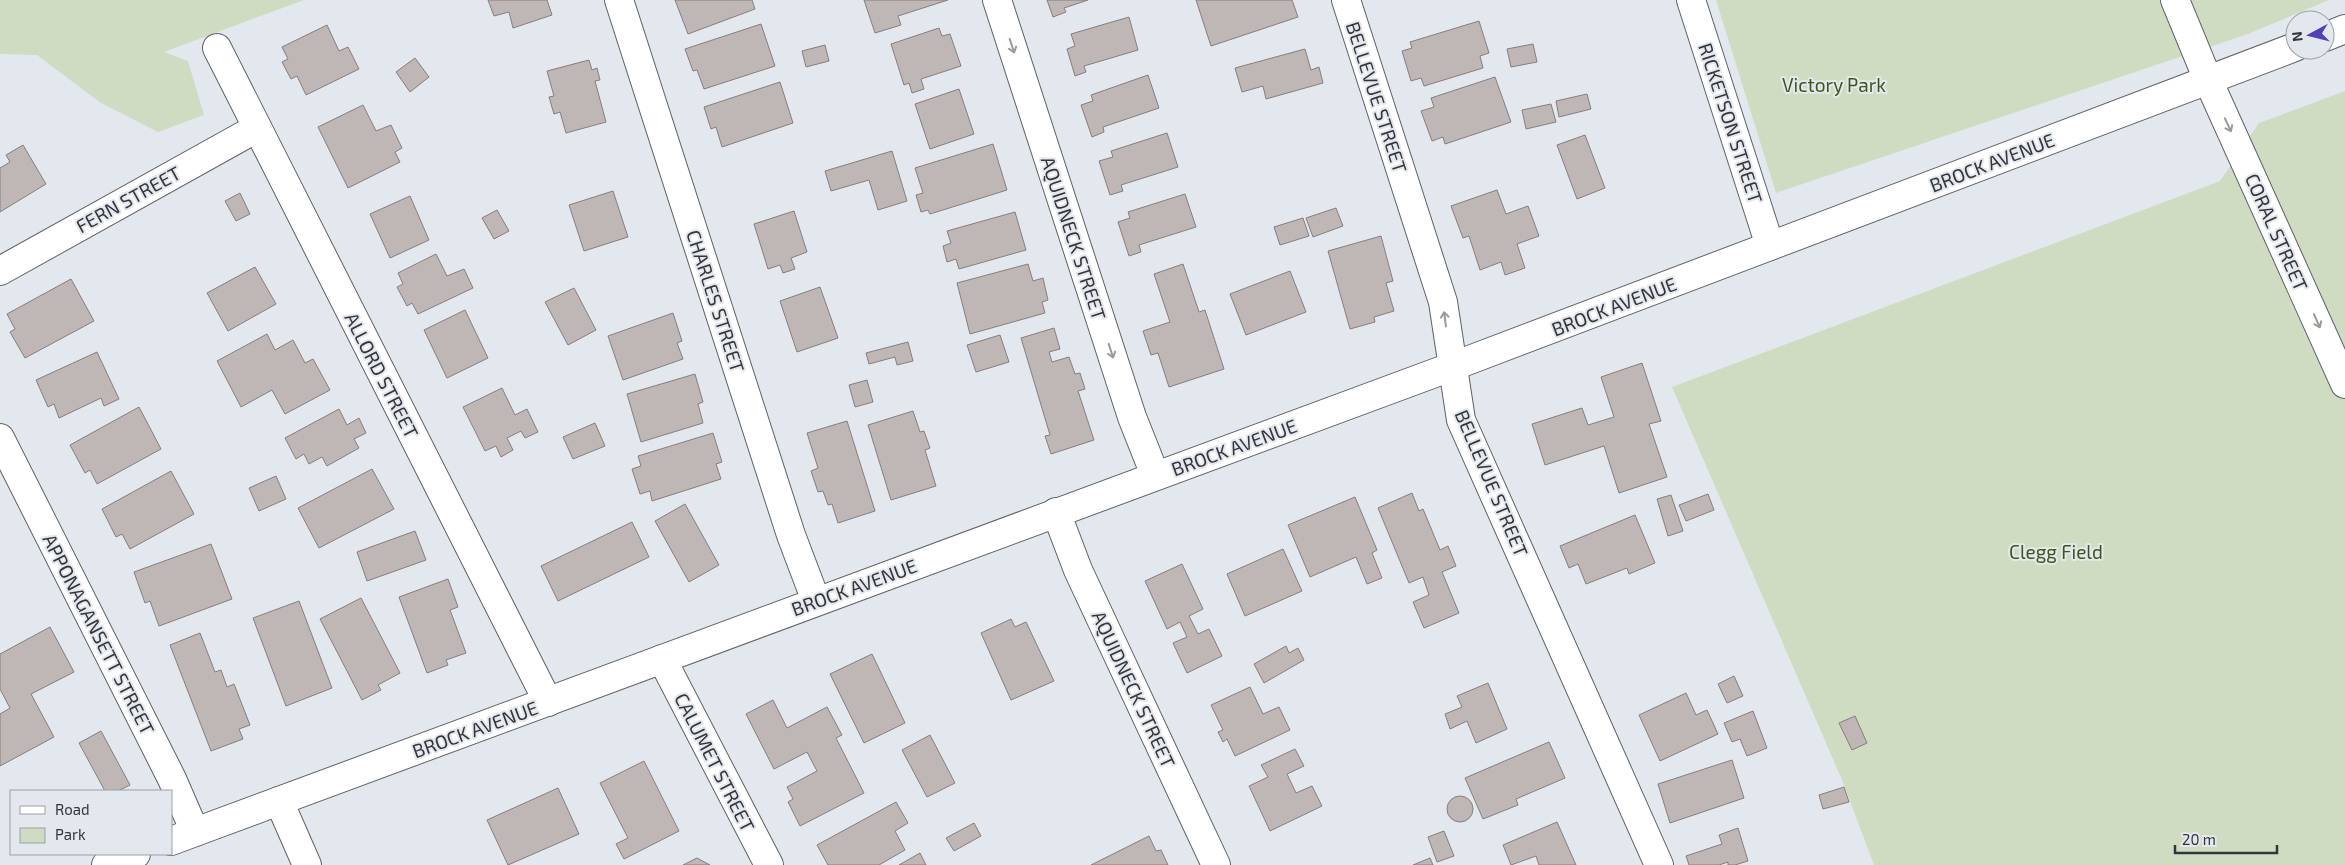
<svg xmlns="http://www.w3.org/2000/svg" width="2345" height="865" viewBox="0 0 2345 865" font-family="'Exo 2',sans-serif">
	<rect width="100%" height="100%" fill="#e3e8ee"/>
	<g fill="#d0dcc1">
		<polygon points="0,0 304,0 164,52 188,61 204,115 158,132 101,103 37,55 0,54"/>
		<polygon points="1716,0 2329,0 2248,34 1776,193"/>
		<polygon points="2345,91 2345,865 1874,865 1842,780 1672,387 2220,181 2259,123"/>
	</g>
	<g fill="#bfb7b6" stroke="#867e7d">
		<polygon points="488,0 547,0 552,15 513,28 509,12 494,16"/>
		<polygon points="675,0 752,0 755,9 688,34"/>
		<polygon points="864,0 948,0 898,16 901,25 875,33"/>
		<polygon points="1047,0 1088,0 1064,8 1066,12 1053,17"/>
		<polygon points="1196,0 1292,0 1298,17 1211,46"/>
		<polygon points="1129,17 1138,50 1084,66 1086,72 1075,76 1067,49 1075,46 1071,34"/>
		<polygon points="1479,21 1489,53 1480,56 1483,68 1424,86 1421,78 1411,81 1402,51 1412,48 1410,42"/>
		<polygon points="761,24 775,66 704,89 697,70 693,71 685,49"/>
		<polygon points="327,25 339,51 348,47 359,69 306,95 297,76 291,79 282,62 288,59 282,47"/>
		<polygon points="939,28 942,36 950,34 961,66 921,79 924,89 912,93 909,83 904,85 891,44"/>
		<polygon points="1533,44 1537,62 1511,67 1507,49"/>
		<polygon points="825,45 829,61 806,67 802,51"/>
		<polygon points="1305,49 1311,70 1319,67 1323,83 1266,99 1263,86 1242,92 1235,68"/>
		<polygon points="415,58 429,77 410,92 396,72"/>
		<polygon points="589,60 592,70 597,68 600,80 595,81 606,122 566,133 560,112 554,114 549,97 554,96 547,71"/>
		<polygon points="1148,75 1159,108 1103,127 1104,132 1092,137 1081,105 1093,101 1091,95"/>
		<polygon points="1495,77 1511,122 1445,144 1443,137 1432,141 1421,111 1434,107 1431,98"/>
		<polygon points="780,82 793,123 722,147 716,127 711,129 704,107"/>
		<polygon points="959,89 974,134 930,149 915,104"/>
		<polygon points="1587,94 1591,109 1559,117 1556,101"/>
		<polygon points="1551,104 1556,122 1526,129 1522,110"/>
		<polygon points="363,105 376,131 391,125 402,148 395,152 400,162 348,188 318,127"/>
		<polygon points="1167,133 1178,167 1121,185 1123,191 1110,195 1099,161 1113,157 1111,151"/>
		<polygon points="1585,135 1605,188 1577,199 1557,145"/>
		<polygon points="993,144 1007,190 930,214 928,210 921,212 916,195 923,193 915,168"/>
		<polygon points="23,145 46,184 0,212 0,168 10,162 6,155"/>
		<polygon points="892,151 907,201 878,210 869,180 831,191 825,171"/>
		<polygon points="1497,190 1506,214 1528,206 1539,236 1517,244 1525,268 1505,275 1501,262 1480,270 1469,236 1463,238 1451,206"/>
		<polygon points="613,191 628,237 584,251 569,205"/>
		<polygon points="240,193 250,214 236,221 225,201"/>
		<polygon points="1185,194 1196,227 1139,245 1141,252 1129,256 1118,222 1130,218 1128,212"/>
		<polygon points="410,196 429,240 390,258 370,214"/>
		<polygon points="1336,208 1343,226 1313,237 1306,218"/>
		<polygon points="497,210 509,231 494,239 482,218"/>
		<polygon points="794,211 807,252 791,258 795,269 783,273 780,265 768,269 754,224"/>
		<polygon points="1015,212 1026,250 959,269 956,259 947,262 943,246 951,243 947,231"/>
		<polygon points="1303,218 1309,236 1280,245 1274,227"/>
		<polygon points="1381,236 1393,281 1386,283 1394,311 1374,317 1375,322 1350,329 1328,251"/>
		<polygon points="436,254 447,276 464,269 473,288 418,314 412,303 407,306 397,287 403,284 398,273"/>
		<polygon points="1028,264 1033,281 1043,278 1048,300 1042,302 1045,313 970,334 957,283"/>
		<polygon points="1183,264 1199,312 1205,310 1224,369 1169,387 1158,353 1151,355 1143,331 1170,322 1154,274"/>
		<polygon points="255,267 276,304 228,331 207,293"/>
		<polygon points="1290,271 1306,312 1246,335 1230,294"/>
		<polygon points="71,279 94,321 25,358 10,332 15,329 7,314"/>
		<polygon points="820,287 838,338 797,352 780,301"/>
		<polygon points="574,288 596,330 568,345 545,302"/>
		<polygon points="465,310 488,358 447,378 424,330"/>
		<polygon points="673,313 682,341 677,343 683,359 623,380 608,336"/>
		<polygon points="1054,328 1060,349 1049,352 1052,362 1069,357 1075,374 1080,373 1085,389 1078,391 1094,440 1051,454 1045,436 1050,435 1021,338"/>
		<polygon points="267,334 275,350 293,340 305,363 313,359 330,390 285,414 272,390 241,407 217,361"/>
		<polygon points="1000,335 1009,362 976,372 967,345"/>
		<polygon points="908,342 913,361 897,365 895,357 869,364 866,353"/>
		<polygon points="97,352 119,399 104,406 101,398 59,418 54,404 48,407 36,380"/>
		<polygon points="1642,363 1661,421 1649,424 1667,477 1619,493 1604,446 1545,465 1532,424 1582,408 1588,425 1614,417 1601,377"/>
		<polygon points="695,374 703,402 698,404 703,423 641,442 627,394"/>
		<polygon points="867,380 873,402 855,407 849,385"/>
		<polygon points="502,388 515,415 527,409 538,432 525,438 521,431 507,438 513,450 501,457 496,446 485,451 463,407"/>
		<polygon points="139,407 161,449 97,484 90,470 85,473 70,445"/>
		<polygon points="339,409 347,425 359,418 366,433 354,439 359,448 327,466 322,457 309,464 304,454 296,459 285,438"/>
		<polygon points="913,411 920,432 924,431 930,448 925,450 936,486 891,500 868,425"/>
		<polygon points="847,421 875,511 838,523 832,504 828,505 823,491 818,492 811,471 818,468 807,433"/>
		<polygon points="595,423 605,446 573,459 563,437"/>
		<polygon points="713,433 722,462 716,464 721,479 652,501 650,491 640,494 632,469 641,466 638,456"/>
		<polygon points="372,469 394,509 319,548 298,508"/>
		<polygon points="171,471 194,514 130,549 122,534 116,537 102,509"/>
		<polygon points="276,476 286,499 259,511 249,488"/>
		<polygon points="1412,493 1419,511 1423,509 1440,550 1448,546 1456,566 1442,572 1459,613 1424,628 1413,602 1429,595 1423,577 1409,583 1378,508"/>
		<polygon points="1708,494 1714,510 1686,521 1679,505"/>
		<polygon points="1671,495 1683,531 1668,536 1657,499"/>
		<polygon points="1355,497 1377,550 1372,553 1382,578 1367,584 1356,557 1310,577 1288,525"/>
		<polygon points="685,504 719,565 689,582 655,521"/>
		<polygon points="1635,515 1655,563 1629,574 1627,568 1586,584 1578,564 1569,568 1560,546"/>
		<polygon points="632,522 649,557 558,601 541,566"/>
		<polygon points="415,531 426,560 367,581 357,552"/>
		<polygon points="211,544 232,599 159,626 150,601 145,603 134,572"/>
		<polygon points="1283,549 1302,591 1245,616 1227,574"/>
		<polygon points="1182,564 1203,609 1189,616 1198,634 1209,629 1222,656 1187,673 1173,643 1187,637 1180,622 1167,629 1145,581"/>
		<polygon points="448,579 458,607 450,610 466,653 446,660 448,665 427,673 399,597"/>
		<polygon points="361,598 400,673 378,685 381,690 362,700 320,619"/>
		<polygon points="299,601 332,688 286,706 253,618"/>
		<polygon points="1011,619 1015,627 1026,622 1054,681 1011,700 981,633"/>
		<polygon points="50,627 74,672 31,694 54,737 0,766 0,714 10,708 0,689 0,654"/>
		<polygon points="200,633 215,672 221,670 227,687 234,684 250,725 239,729 243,739 211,751 170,645"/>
		<polygon points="1286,646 1289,653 1298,648 1304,660 1264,683 1254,664"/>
		<polygon points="872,654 905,723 864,743 830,674"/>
		<polygon points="1734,676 1743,696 1727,703 1718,684"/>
		<polygon points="1488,683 1507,729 1476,743 1467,721 1450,729 1445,714 1462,707 1457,696"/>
		<polygon points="1250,687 1263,714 1279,707 1290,730 1235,756 1227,739 1223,742 1218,732 1223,730 1211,705"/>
		<polygon points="1686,693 1696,715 1707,710 1718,734 1660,761 1639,715"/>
		<polygon points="773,700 787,728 827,707 842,735 836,738 864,793 800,826 788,802 793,799 787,787 817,771 807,752 774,769 746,714"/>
		<polygon points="1753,711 1767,748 1747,756 1740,739 1732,742 1724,723"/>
		<polygon points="1855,716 1867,743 1852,750 1839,723"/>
		<polygon points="101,731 130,785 118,791 105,791 79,743"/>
		<polygon points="930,735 955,783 927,797 902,750"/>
		<polygon points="1549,742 1565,778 1516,799 1518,805 1483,819 1465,778"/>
		<polygon points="1295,749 1304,766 1287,774 1296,793 1312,786 1322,806 1270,831 1249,786 1268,777 1261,765"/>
		<polygon points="1732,760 1744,798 1670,823 1658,784"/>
		<polygon points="644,761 679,831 624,859 616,844 628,838 600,783"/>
		<polygon points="1844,787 1849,802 1823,809 1819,795"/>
		<polygon points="558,788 579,834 508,865 487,820"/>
		<circle cx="1460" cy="809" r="13"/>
		<polygon points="896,802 908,823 895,831 905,850 879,865 828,865 817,845"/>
		<polygon points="1557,822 1576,865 1539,865 1536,856 1511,865 1503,845"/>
		<polygon points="974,823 981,836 954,851 946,838"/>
		<polygon points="1738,828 1748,861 1735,865 1728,865 1728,862 1719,865 1689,865 1686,856 1722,844 1719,835"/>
		<polygon points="1444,831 1454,856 1437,862 1428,837"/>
		<polygon points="1149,836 1156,851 1161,850 1168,865 1091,865"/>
		<polygon points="920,853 926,865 899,865"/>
		<polygon points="697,858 710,865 683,865"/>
		<polygon points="1430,858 1433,865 1413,865"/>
	</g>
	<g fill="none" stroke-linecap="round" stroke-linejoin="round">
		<g stroke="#5e6267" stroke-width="30">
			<g id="minor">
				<polyline points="619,0 791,535 816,601"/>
				<polyline points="997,0 1132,417 1155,475"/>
				<polyline points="1346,0 1443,302 1461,420 1659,865"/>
				<polyline points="1691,0 1770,246"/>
				<polyline points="2175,0 2208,80 2345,384"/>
				<polyline points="217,48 548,702"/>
				<polyline points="0,271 257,128"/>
				<polyline points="0,438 172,779 195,832"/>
				<polyline points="1056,512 1078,570 1216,865"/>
				<polyline points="662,659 769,865"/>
				<polyline points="279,801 307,865"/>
			</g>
		</g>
		<g stroke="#5e6267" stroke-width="30">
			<g id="secondary">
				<polyline points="2325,37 2345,29"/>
				<polyline points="171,841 1451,367 2295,47"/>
				<polyline points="106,865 136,854"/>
			</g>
		</g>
		<use href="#minor" stroke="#fff" stroke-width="28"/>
		<use href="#secondary" stroke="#fff" stroke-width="28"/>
	</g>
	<defs><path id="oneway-shaft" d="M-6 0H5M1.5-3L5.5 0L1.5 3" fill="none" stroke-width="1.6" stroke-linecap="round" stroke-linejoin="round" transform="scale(1.25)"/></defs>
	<g stroke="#999a9c">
		<use href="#oneway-shaft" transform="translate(1012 46) rotate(72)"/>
		<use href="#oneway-shaft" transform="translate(2228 125) rotate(65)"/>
		<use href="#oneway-shaft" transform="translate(1445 319) rotate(-97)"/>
		<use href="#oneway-shaft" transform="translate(2317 321) rotate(66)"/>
		<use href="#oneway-shaft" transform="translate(1111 351) rotate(72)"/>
	</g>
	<g text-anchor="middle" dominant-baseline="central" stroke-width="4" stroke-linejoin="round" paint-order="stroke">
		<g font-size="19" fill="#3f5517" stroke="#e3e8ee">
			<text x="1834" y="84">Victory Park</text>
			<text x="2056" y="551">Clegg Field</text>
		</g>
		<g font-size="19" fill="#333538" stroke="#e3e8ee">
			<text transform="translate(1377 97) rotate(72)">BELLEVUE STREET</text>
			<text transform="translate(1731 123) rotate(72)">RICKETSON STREET</text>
			<text transform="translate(1992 162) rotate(-21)">BROCK AVENUE</text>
			<text transform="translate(128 199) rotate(-29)">FERN STREET</text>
			<text transform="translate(2277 232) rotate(66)">CORAL STREET</text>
			<text transform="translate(1074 238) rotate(72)">AQUIDNECK STREET</text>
			<text transform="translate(716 301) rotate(72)">CHARLES STREET</text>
			<text transform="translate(1614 306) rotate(-21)">BROCK AVENUE</text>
			<text transform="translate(382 375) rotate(63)">ALLORD STREET</text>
			<text transform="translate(1234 447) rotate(-20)">BROCK AVENUE</text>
			<text transform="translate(1492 483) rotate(67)">BELLEVUE STREET</text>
			<text transform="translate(854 587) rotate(-20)">BROCK AVENUE</text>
			<text transform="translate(99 634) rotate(63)">APPONAGANSETT STREET</text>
			<text transform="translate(1134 689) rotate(65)">AQUIDNECK STREET</text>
			<text transform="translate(475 729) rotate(-20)">BROCK AVENUE</text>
			<text transform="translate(715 762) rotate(63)">CALUMET STREET</text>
		</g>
	</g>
	<rect x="10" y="790" width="162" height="65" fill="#e3e8ee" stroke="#9da0a5"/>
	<rect x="20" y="806" width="25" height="8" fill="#ffffff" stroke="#9da0a5"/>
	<text x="55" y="815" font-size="15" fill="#333538">Road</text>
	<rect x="20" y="828" width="25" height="15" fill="#d0dcc1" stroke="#9da0a5"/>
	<text x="55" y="840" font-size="15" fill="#333538">Park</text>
	<g transform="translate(2310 35) rotate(263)"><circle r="24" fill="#e3e8ee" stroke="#9da0a5"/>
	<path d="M0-4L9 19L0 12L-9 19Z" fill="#5340b7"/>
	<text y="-8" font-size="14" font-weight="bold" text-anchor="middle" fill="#333538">N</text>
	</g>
	<path d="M2175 845v8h102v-8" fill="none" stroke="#333538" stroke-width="2.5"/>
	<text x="2182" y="845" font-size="15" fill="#333538" stroke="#e3e8ee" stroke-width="4" paint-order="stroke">20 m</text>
</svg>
